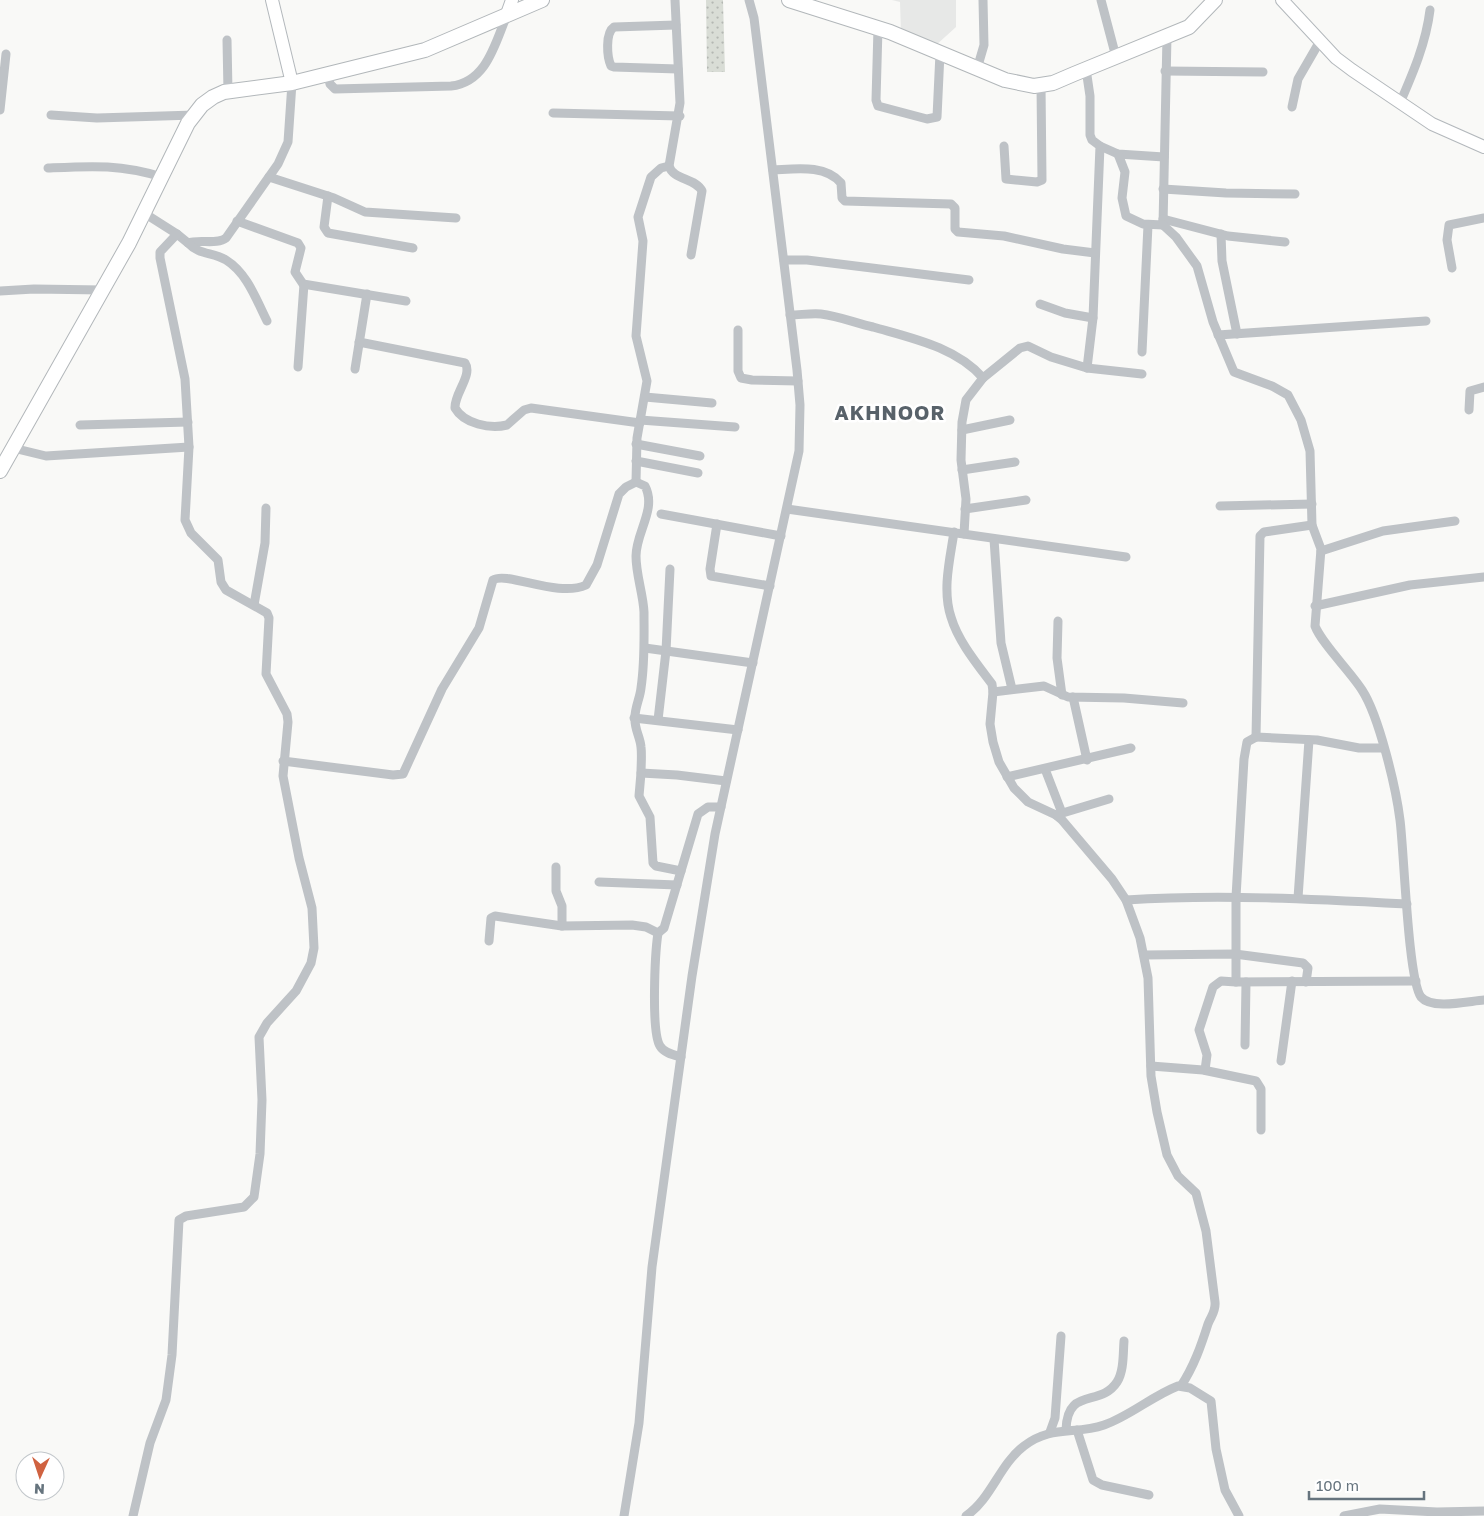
<svg xmlns="http://www.w3.org/2000/svg" width="1484" height="1516" viewBox="0 0 1484 1516" font-family="'Golos Text',sans-serif">
	<defs>
		<pattern id="park-dots" width="8" height="8" patternUnits="userSpaceOnUse" patternTransform="scale(1.25)"><rect width="8" height="8" fill="#d9ddd6"/><path d="M2 2h.1M6 6h.1" fill="none" stroke="#b4b8b3" stroke-width="1.8" stroke-linecap="round"/></pattern>
	</defs>
	<rect width="100%" height="100%" fill="#f9f9f7"/>
	<polygon fill="#e7e8e7" points="892,0 956,0 956,27 935,46 901,33 900,2"/>
	<polygon fill="url(#park-dots)" points="706,0 723,0 725,72 707,72"/>
	<g fill="none" stroke-linecap="round" stroke-linejoin="round">
		<g stroke="#b3b8bc" stroke-width="14">
			<g id="secondary">
				<polyline points="272,0 292,83"/>
				<polyline points="1282,0 1336,58 1352,70 1432,124 1484,147"/>
				<polyline points="507,14 512,0"/>
			</g>
		</g>
		<g stroke="#b2b7ba" stroke-width="16">
			<g id="primary">
				<polyline points="789,0 890,32 1005,80 1034,86 1053,83 1074,74 1189,27 1215,0"/>
				<polyline points="0,471 129,243 188,123 202,105 213,97 224,92 292,83 425,50 542,0"/>
			</g>
		</g>
		<g stroke="#bec2c6" stroke-width="9">
			<path d="M675,0L680,103L669,166C673,180 696,178 702,191L691,255"/>
			<polyline points="1101,0 1116,57"/>
			<path d="M676,25L614,27C605,33 607,57 611,66L614,67L678,69"/>
			<polyline points="878,28 876,100 878,106 927,119 937,117 940,53"/>
			<polyline points="227,40 228,92"/>
			<polyline points="977,69 984,45 983,0"/>
			<polyline points="1086,69 1090,96 1090,135 1092,140 1100,146 1093,318 1087,368"/>
			<polyline points="1165,71 1263,72"/>
			<path d="M328,75L330,84L335,89L451,86C487,82 495,43 507,15"/>
			<path d="M1400,103C1413,73 1426,43 1430,10"/>
			<polyline points="1292,107 1298,79 1320,41"/>
			<polyline points="0,110 6,54"/>
			<polyline points="553,113 680,116"/>
			<polyline points="51,115 97,118 195,115"/>
			<polyline points="1004,146 1006,179 1037,182 1042,180 1041,85"/>
			<polyline points="1100,146 1118,154 1164,157"/>
			<polyline points="1118,154 1125,172 1122,198 1126,216 1143,224 1163,225 1167,36"/>
			<path d="M48,168C91,166 120,164 162,177"/>
			<path d="M773,170C795,169 825,164 841,183L842,198L845,201L951,204L955,208V229L958,232L1004,236L1063,249L1095,253"/>
			<polyline points="269,177 334,198 365,212 456,218"/>
			<polyline points="1163,189 1226,193 1295,194"/>
			<polyline points="328,196 324,227 328,233 413,248"/>
			<polyline points="1163,219 1228,236 1285,242"/>
			<polyline points="237,221 298,243 301,248 295,272 303,284 406,301"/>
			<path d="M1163,225L1176,237L1197,266L1213,322L1234,372L1272,386L1288,395L1301,420L1310,451L1312,525L1321,549L1315,626C1322,644 1350,671 1362,690C1379,716 1396,788 1400,820C1404,850 1408,980 1421,997C1432,1010 1469,1001 1484,1000"/>
			<path d="M177,234L188,243C199,239 217,245 226,238L278,164L288,142L292,83"/>
			<polyline points="1221,234 1222,261 1237,334"/>
			<path d="M188,243C199,255 213,252 226,260C247,273 256,299 267,321"/>
			<polyline points="784,260 807,260 969,280"/>
			<polyline points="1452,268 1447,240 1449,225 1484,218"/>
			<polyline points="0,291 34,289 103,290"/>
			<polyline points="1040,304 1065,313 1093,318"/>
			<path d="M790,315C800,315 811,313 821,314C838,316 856,323 873,327C911,338 956,347 983,378"/>
			<polyline points="738,330 738,371 741,378 752,380 798,381"/>
			<polyline points="1218,335 1426,321"/>
			<path d="M359,342L465,363C473,375 454,394 455,408C464,424 490,429 507,425L524,410L531,408L640,423"/>
			<polyline points="1142,352 1148,225"/>
			<polyline points="298,367 304,284"/>
			<polyline points="355,369 367,294"/>
			<polyline points="645,397 712,403"/>
			<polyline points="1469,410 1470,391 1484,387"/>
			<polyline points="640,420 735,427"/>
			<polyline points="80,425 188,422"/>
			<polyline points="962,430 1010,420"/>
			<polyline points="636,444 700,456"/>
			<polyline points="13,448 46,456 189,447"/>
			<polyline points="636,461 698,473"/>
			<polyline points="962,470 1015,462"/>
			<polyline points="636,482 637,438 647,381 636,336 643,241 638,217 651,177 661,168 669,166"/>
			<polyline points="1220,506 1312,504"/>
			<polyline points="787,509 1126,557"/>
			<polyline points="965,509 1026,500"/>
			<polyline points="661,514 781,536"/>
			<polyline points="717,524 710,569 711,576 770,586"/>
			<polyline points="1312,525 1264,532 1260,536 1256,737 1317,740 1359,748 1383,748"/>
			<path d="M954,532C950,559 942,590 951,617C958,641 977,664 992,684L993,692L1044,686L1068,697L1124,698L1183,703"/>
			<polyline points="964,534 966,499 961,460 962,422 966,400 983,378 1020,348 1028,346 1051,357 1087,368 1142,374"/>
			<polyline points="994,539 1001,643 1012,689"/>
			<polyline points="1321,551 1383,531 1455,521"/>
			<polyline points="254,605 265,543 266,508"/>
			<polyline points="1315,606 1410,585 1484,577"/>
			<polyline points="1058,621 1057,658 1062,695"/>
			<polyline points="645,648 753,663"/>
			<path d="M993,692L990,724L993,742L999,762L1014,788L1028,802L1056,815L1062,820L1112,879L1126,900L1140,938L1148,978L1151,1076L1157,1112L1167,1155L1178,1176L1196,1193L1206,1231L1215,1302C1216,1312 1211,1316 1208,1324C1201,1346 1194,1366 1181,1386"/>
			<polyline points="1073,697 1087,760"/>
			<polyline points="634,718 738,730"/>
			<polyline points="658,720 666,651 670,569"/>
			<polyline points="1256,737 1247,742 1244,759 1236,897 1236,982 1416,981"/>
			<path d="M283,761L393,775L403,774L442,689L479,628L493,580C507,571 558,598 586,585L597,565L619,494L626,487L636,482L645,486C657,509 636,532 636,556C636,575 643,593 644,612C644,638 645,662 641,688C640,698 635,707 635,717C634,729 640,736 641,747C642,755 641,765 641,773L677,775L726,781"/>
			<polyline points="1045,769 1062,813"/>
			<polyline points="641,773 639,796 650,817 653,863 656,866 681,871"/>
			<polyline points="1007,777 1131,748"/>
			<polyline points="1056,815 1109,799"/>
			<polyline points="556,867 556,891 562,906 562,926"/>
			<polyline points="599,882 677,885"/>
			<polyline points="1298,898 1309,740"/>
			<path d="M1126,900C1219,894 1313,899 1407,904"/>
			<path d="M658,933C655,953 651,1032 660,1046C664,1053 674,1055 681,1057"/>
			<polyline points="489,941 491,918 495,916 562,926 632,925 646,927 658,933 664,928 698,814 708,807 721,807"/>
			<polyline points="1144,955 1235,954 1303,963 1308,968 1306,982"/>
			<polyline points="1245,1045 1246,982"/>
			<polyline points="1281,1061 1292,981"/>
			<polyline points="1151,1066 1203,1070 1256,1081 1261,1089 1261,1130"/>
			<polyline points="1205,1070 1207,1055 1199,1030 1213,987 1221,981 1236,982"/>
			<path d="M1066,1430C1067,1386 1100,1408 1117,1382C1124,1371 1123,1354 1124,1341"/>
			<polyline points="1077,1430 1093,1480 1102,1485 1149,1495"/>
			<polyline points="1050,1432 1055,1418 1061,1336"/>
			<polyline points="133,1516 150,1443 166,1400 172,1355 179,1220 186,1216 244,1207 254,1197 260,1154 262,1100 259,1037 267,1023 296,991 311,963 314,948 312,908 299,858 283,776 288,722 287,714 266,674 269,618 267,613 226,590 221,582 218,560 191,533 185,520 189,447 185,379 160,258 160,252 177,234 144,213"/>
			<polyline points="624,1516 639,1423 652,1267 692,976 715,834 799,451 800,405 797,370 754,18 749,0"/>
			<path d="M966,1516C992,1498 999,1465 1024,1446C1051,1425 1075,1435 1104,1425C1130,1416 1152,1396 1178,1386L1190,1388L1211,1401L1216,1449L1225,1490L1239,1516"/>
			<polyline points="1344,1516 1380,1509 1437,1512 1484,1511"/>
		</g>
		<use href="#secondary" stroke="#fff" stroke-width="12"/>
		<use href="#primary" stroke="#fff" stroke-width="14"/>
	</g>
	<g text-anchor="middle" dominant-baseline="central" stroke-width="5" stroke-linejoin="round" paint-order="stroke">
		<g font-size="20" font-weight="bold" letter-spacing="1" fill="#58626a" stroke="#fff">
			<text x="890" y="412">AKHNOOR</text>
		</g>
	</g>
	<g transform="translate(40 1476) rotate(183)"><circle r="24" fill="#ffffff" stroke="#c2c7cb"/>
	<path d="M0-4L9 19L0 12L-9 19Z" fill="#d06240"/>
	<text y="-8" font-size="14" font-weight="bold" text-anchor="middle" fill="#66747e">N</text>
	</g>
	<path d="M1309 1491v8h115v-8" fill="none" stroke="#66747e" stroke-width="2.5"/>
	<text x="1316" y="1491" font-size="15" fill="#66747e" stroke="#ffffff" stroke-width="4" paint-order="stroke">100 m</text>
</svg>
